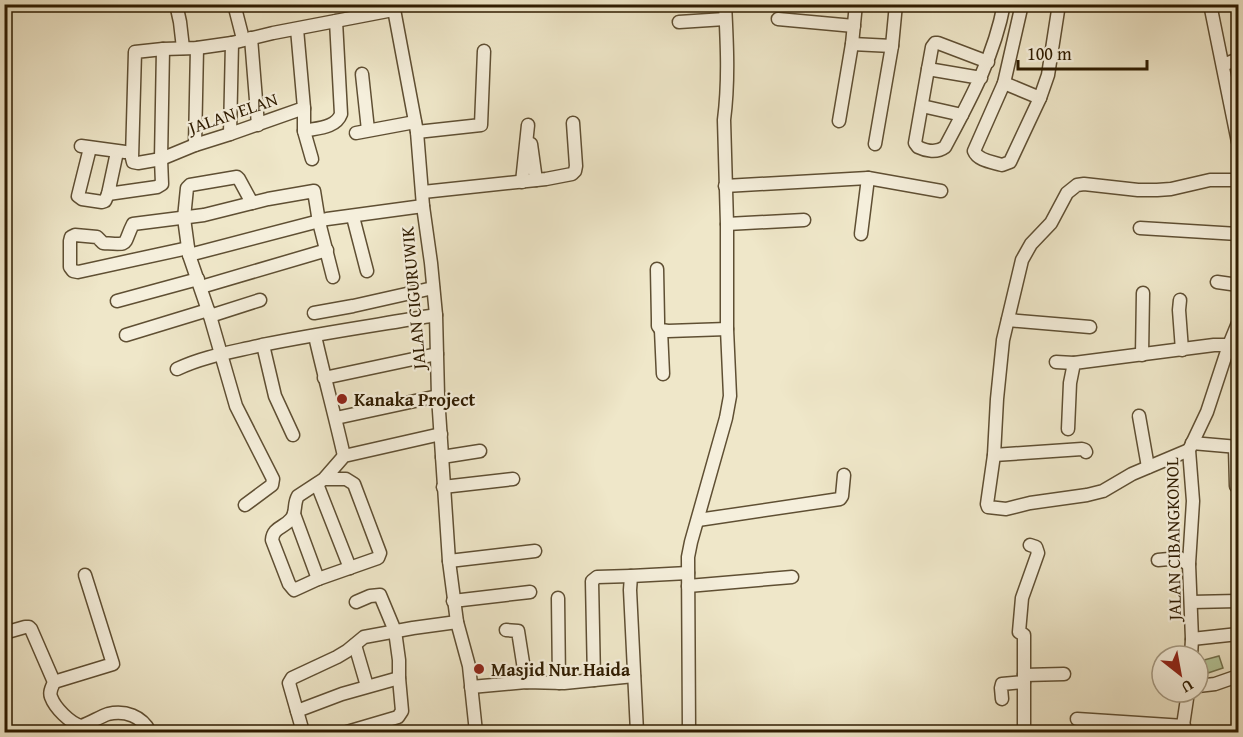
<svg xmlns="http://www.w3.org/2000/svg" width="1243" height="737" viewBox="0 0 1243 737" font-family="'Gentium Book Plus',serif">
	<rect width="100%" height="100%" fill="#efe7c9"/>
	<filter id="stains"><feTurbulence type="fractalNoise" baseFrequency=".00333" numOctaves="4"/><feColorMatrix values="0 0 0 0 .2 0 0 0 0 .09 0 0 0 0 .02 0 0 0 .5 -.17"/></filter>
	<radialGradient id="worn" r=".72"><stop offset=".6" stop-color="#630" stop-opacity="0"/><stop offset="1" stop-color="#630" stop-opacity=".3"/></radialGradient>
	<polygon fill="#b5c699" stroke="#72714d" stroke-width="1.5" points="1219,656 1223,668 1208,673 1204,660"/>
	<g fill="none" stroke-linecap="round" stroke-linejoin="round">
		<g stroke="#5f4f33" stroke-width="15">
			<g id="minor">
				<polyline points="176,4 180,22 183,48"/>
				<polyline points="234,4 243,39"/>
				<polyline points="393,4 417,132 423,206 431,263 436,315 438,396 449,561 457,622 469,666 476,732"/>
				<path d="M1022,4L1004,83L974,151C978,161 993,162 1002,165L1010,162L1040,98"/>
				<polyline points="1210,4 1238,142"/>
				<polyline points="778,19 854,26"/>
				<polyline points="679,22 725,19"/>
				<polyline points="297,29 304,108 230,134 195,145 161,159 138,163 133,162 132,158 135,52 163,49 197,48 232,43 273,33 393,10"/>
				<polyline points="251,38 258,125"/>
				<polyline points="852,44 892,46"/>
				<polyline points="1223,65 1238,59"/>
				<polyline points="928,69 932,47 935,43 938,43 988,62"/>
				<polyline points="362,74 368,130"/>
				<path d="M981,78L928,69L915,143L918,147C926,151 937,153 945,147C970,100 994,57 1004,4"/>
				<polyline points="1004,83 1040,98 1048,75 1059,4"/>
				<polyline points="922,106 962,115"/>
				<path d="M304,108V131C317,128 336,128 341,114L336,21"/>
				<polyline points="839,121 852,44 856,4"/>
				<polyline points="304,131 312,159"/>
				<polyline points="417,132 481,125 484,51"/>
				<polyline points="356,133 415,122"/>
				<polyline points="230,134 232,43"/>
				<polyline points="531,144 536,180"/>
				<polyline points="875,144 892,46 896,4"/>
				<polyline points="195,145 197,48"/>
				<polyline points="81,146 125,152"/>
				<polyline points="90,148 78,196 82,199 102,202 105,201 108,194"/>
				<polyline points="117,152 108,194 157,187 162,184 161,159 163,49"/>
				<polyline points="522,182 528,125"/>
				<polyline points="725,186 868,178 941,191"/>
				<polyline points="423,192 546,179 572,174 575,171 576,166 573,123"/>
				<polyline points="353,217 367,271"/>
				<polyline points="727,224 804,220"/>
				<polyline points="1140,228 1238,234"/>
				<polyline points="861,234 868,178"/>
				<path d="M188,248L78,272L73,271L70,267V241L71,237L75,235L97,237L103,243C131,245 122,246 133,224L204,215L252,203"/>
				<polyline points="189,255 327,219 423,206"/>
				<polyline points="657,269 658,320 658,326 661,330 668,331 727,329"/>
				<polyline points="1217,282 1238,285"/>
				<polyline points="201,287 327,250"/>
				<polyline points="1180,300 1179,310 1182,350"/>
				<polyline points="117,301 198,279"/>
				<polyline points="314,313 353,306 433,288"/>
				<polyline points="210,316 260,300"/>
				<polyline points="1008,320 1090,327"/>
				<polyline points="661,330 663,374"/>
				<polyline points="126,335 208,310"/>
				<path d="M315,336C324,376 335,416 344,456"/>
				<polyline points="263,345 275,396 293,435"/>
				<polyline points="1142,355 1143,293"/>
				<polyline points="1056,362 1074,363"/>
				<path d="M177,369C204,356 233,352 262,345C320,333 378,325 436,315"/>
				<polyline points="324,378 437,354"/>
				<polyline points="1139,416 1148,467"/>
				<polyline points="336,418 438,396"/>
				<polyline points="1068,429 1070,383 1074,363 1214,345 1229,345"/>
				<polyline points="1192,443 1238,447"/>
				<polyline points="1235,447 1236,486"/>
				<polyline points="1189,450 1132,474 1103,491 1087,495 1030,503 1006,509 988,507 987,504 994,455 997,399 1003,340 1022,260 1031,244 1051,223 1067,193 1077,185 1084,184 1138,190 1157,190 1171,189 1210,180 1238,180"/>
				<polyline points="994,455 1082,449 1085,450 1086,452"/>
				<polyline points="442,457 480,451"/>
				<path d="M324,479H346L354,484L380,553L378,558L318,579L294,590L289,584L272,540C273,527 284,528 291,519C297,513 293,504 298,496L324,479L344,456L441,434"/>
				<polyline points="317,484 350,568"/>
				<polyline points="443,487 513,479"/>
				<polyline points="245,505 272,485 273,479 236,406 210,316 189,255 184,218 187,188 190,185 237,177 239,179 252,203 268,199 314,191 319,222 333,277"/>
				<polyline points="294,514 318,579"/>
				<polyline points="698,520 840,499 842,496 844,475"/>
				<polyline points="1158,560 1180,558 1186,563 1189,564"/>
				<polyline points="449,561 535,551"/>
				<polyline points="688,586 792,577"/>
				<polyline points="558,598 559,683"/>
				<polyline points="453,601 530,592"/>
				<polyline points="1191,602 1238,601"/>
				<polyline points="506,630 518,631 526,682"/>
				<path d="M4,633L25,627H29L31,629L54,682C52,687 49,692 51,697C55,708 70,723 81,726C91,723 99,717 108,714C125,710 142,716 150,732"/>
				<polyline points="1192,639 1238,634"/>
				<polyline points="355,645 367,686"/>
				<polyline points="1191,656 1192,639 1189,564 1193,501 1189,450 1207,412 1229,345 1238,323"/>
				<polyline points="1024,675 1064,674"/>
				<polyline points="594,680 592,581 597,577 631,576"/>
				<polyline points="54,682 113,664 85,575"/>
				<polyline points="1198,686 1215,684 1238,676"/>
				<polyline points="471,687 526,682 564,683 634,676"/>
				<polyline points="1002,699 1001,688 1002,684 1024,682"/>
				<polyline points="297,711 342,694 399,678"/>
				<polyline points="1077,719 1184,726"/>
				<polyline points="303,732 289,683 292,678 337,657 347,651 364,637 413,628 457,622"/>
				<polyline points="347,732 398,717 402,711 399,678 399,660 395,631 380,595 370,596 356,602"/>
				<polyline points="637,732 630,590 631,576 688,573"/>
				<path d="M689,732L688,557L691,542L726,418L730,396L727,329V224L724,120C729,81 727,43 725,4"/>
				<polyline points="1024,732 1024,635 1019,632 1022,598 1038,553 1036,547 1030,545"/>
				<polyline points="1182,732 1188,692"/>
			</g>
		</g>
		<use href="#minor" stroke="#f5efdc" stroke-width="12"/>
	</g>
	<g fill="#8f2418" stroke="#f5efdc" stroke-width="2">
		<circle cx="342" cy="399" r="6"/>
		<circle cx="479" cy="669" r="6"/>
	</g>
	<g text-anchor="middle" dominant-baseline="central" stroke-width="4.5" stroke-linejoin="round" paint-order="stroke">
		<g font-size="18" fill="#2f1c01" stroke="#f5efdc">
			<text transform="translate(233 113) rotate(-19)">JALAN ELAN</text>
			<text transform="translate(413 298) rotate(-95)">JALAN CIGURUWIK</text>
			<text transform="translate(1173 539) rotate(-91)">JALAN CIBANGKONOL</text>
		</g>
		<g font-size="18" font-weight="bold" fill="#2f1c01" stroke="#f5efdc" text-anchor="start">
			<text x="354" y="399">Kanaka Project</text>
			<text x="491" y="669">Masjid Nur Haida</text>
		</g>
	</g>
	<rect width="1243" height="737" fill="none" stroke="#efe7c9" stroke-width="24"/>
	<rect x="6" y="6" width="1231" height="725" fill="none" stroke="#2f1c01" stroke-width="3"/>
	<rect x="12" y="12" width="1219" height="713" fill="none" stroke="#2f1c01" stroke-width="1.5"/>
	<g transform="translate(1180 674) rotate(149)"><circle r="28" fill="#f5efdc" stroke="#a69b84" stroke-width="1.5"/>
	<path d="M0-4.5L10 22L0 15L-10 22Z" fill="#8f2418"/>
	<text y="-9" font-size="16" font-weight="bold" text-anchor="middle" fill="#2f1c01">U</text>
	</g>
	<path d="M1018 60v9h129v-9" fill="none" stroke="#2f1c01" stroke-width="3"/>
	<text x="1027" y="60" font-size="18" fill="#2f1c01" stroke="#f5efdc" stroke-width="4.5" paint-order="stroke">100 m</text>
	<rect width="100%" height="100%" filter="url(#stains)"/>
	<rect width="100%" height="100%" fill="url(#worn)"/>
</svg>
